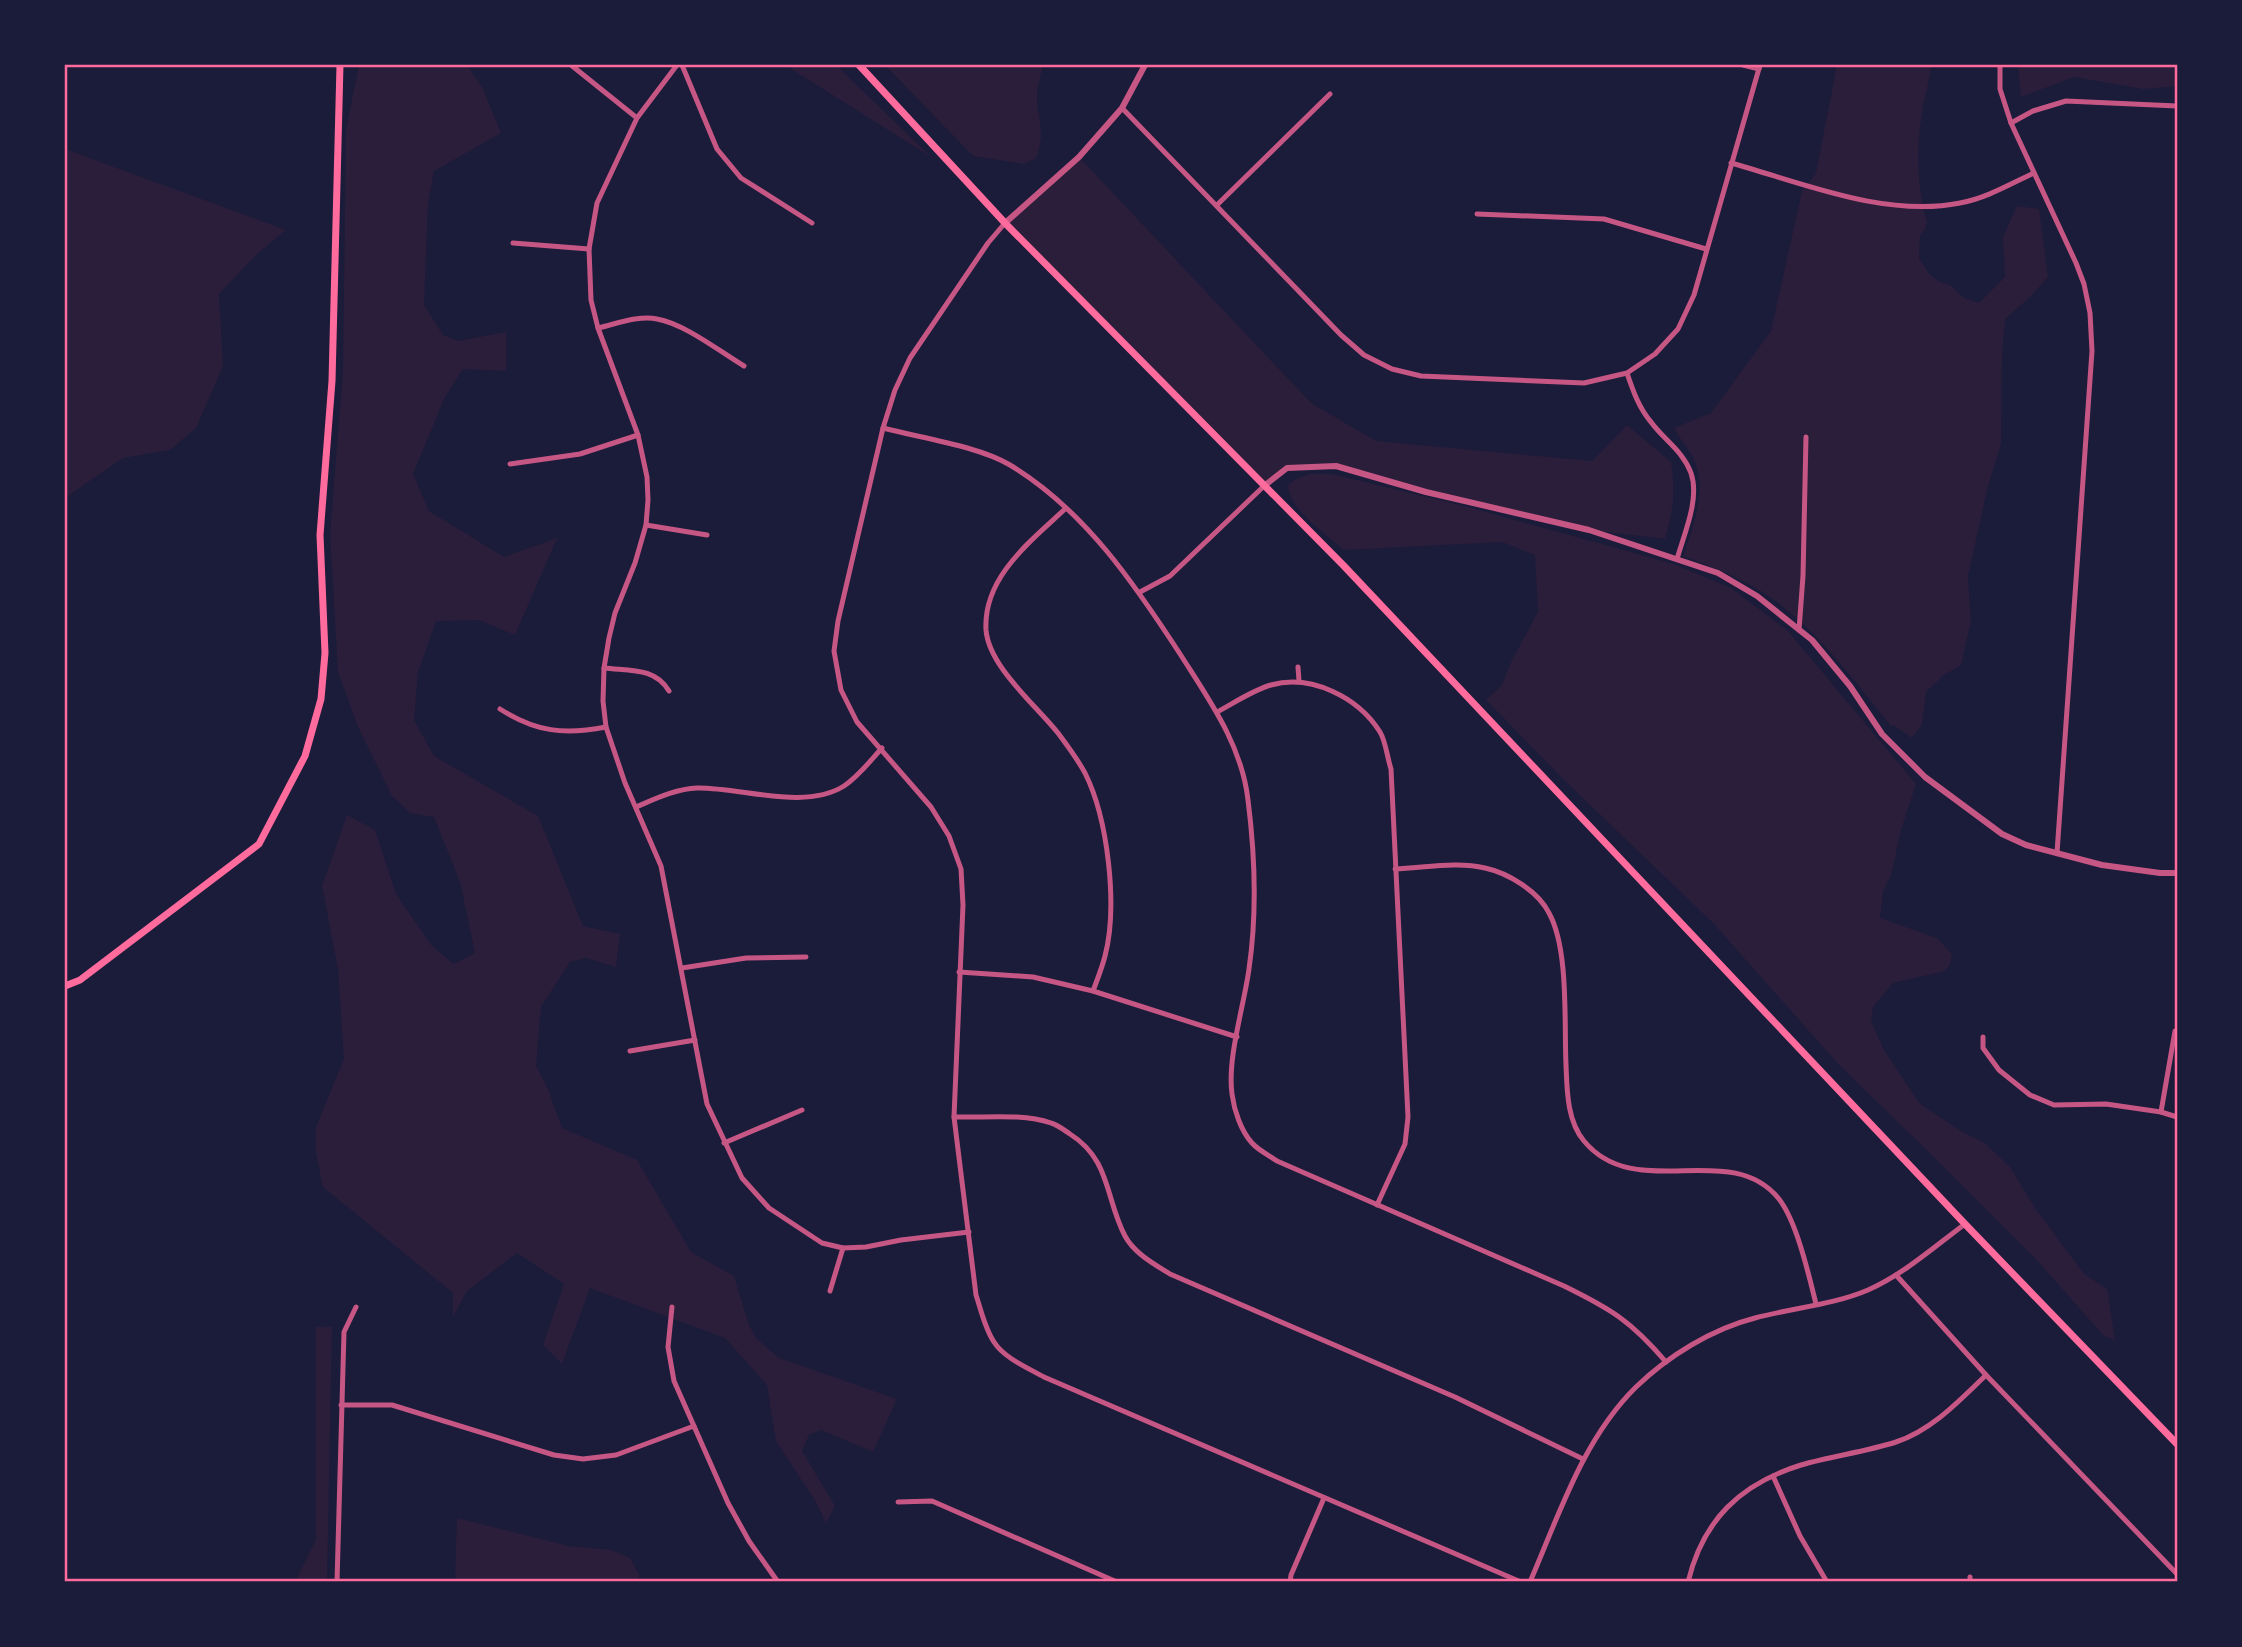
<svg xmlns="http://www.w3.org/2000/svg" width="2242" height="1647" viewBox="0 0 2242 1647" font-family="'Alegreya Sans',sans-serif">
	<rect width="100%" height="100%" fill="#1b1b3a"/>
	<g fill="#2a1e3b">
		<polygon points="359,65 467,65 483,89 501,133 434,171 428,204 424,305 443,335 458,341 506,332 506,371 463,369 445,397 413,474 429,511 504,557 557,538 515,635 479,620 436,621 418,672 414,720 434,756 538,816 583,926 620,934 616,967 586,958 570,962 541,1007 536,1066 548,1089 562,1128 637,1160 691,1252 734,1276 749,1325 756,1338 779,1358 897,1399 873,1452 821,1430 809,1435 802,1451 835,1506 826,1523 816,1502 776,1441 767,1385 725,1338 590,1288 562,1364 543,1345 564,1284 517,1253 467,1291 453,1317 453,1293 323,1187 316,1153 316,1127 344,1059 338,969 322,886 347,815 375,830 396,894 432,946 454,964 475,953 460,882 434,817 410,813 392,796 358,727 338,672 330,535 343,370 346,129"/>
		<polygon points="788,65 836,65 931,157 793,70"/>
		<path d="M885,65H1043C1041,75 1037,87 1037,98C1038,123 1046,130 1036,158L1024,164L973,156Z"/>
		<path d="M1837,65H1931C1930,82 1924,97 1922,113C1916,149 1917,188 1927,222L1925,229L1920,235L1919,258L1929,274L1940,282L1952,286L1964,298L1979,303L2005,277L2003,237L2017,206L2039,209L2048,277L2031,296L2005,319L2002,356L2001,444L1988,486L1968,576L1971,620L1961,665L1944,675L1926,692L1922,724L1912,738L1893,725L1892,727C1853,680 1815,625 1762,592C1737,576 1710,566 1683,556C1693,528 1707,491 1695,462C1690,450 1680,439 1674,428L1711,413L1771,331L1802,191L1816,173Z"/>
		<polygon points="2018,65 2177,65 2177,86 2143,89 2074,77 2021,97"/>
		<polygon points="65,149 286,230 257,254 219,294 223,366 196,428 170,450 123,458 65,498"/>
		<path d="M1079,157L1311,403L1376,441L1592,461L1627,425L1671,462C1676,490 1673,512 1665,539L1589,530L1336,466L1287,468L1264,486L1005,223Z"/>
		<path d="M1310,474H1332L1472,508L1674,564L1731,588L1788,631L1916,784L1901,830L1891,876L1883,891L1880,918L1937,938L1952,954L1950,965L1945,971L1893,983L1873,1007L1871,1021L1884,1050L1919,1103L1959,1130L1986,1144L2010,1167L2035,1208L2084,1274L2107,1289L2115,1340L2104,1336L2035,1258L1937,1160L1840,1066L1714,924L1561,777L1486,700L1502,685L1512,660L1538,612L1535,555L1502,542L1344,550C1327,535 1288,509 1288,485L1294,480Z"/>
		<polygon points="316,1327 332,1327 327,1582 295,1582 316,1540"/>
		<polygon points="457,1518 569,1546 612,1550 630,1558 640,1576 634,1582 455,1582"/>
	</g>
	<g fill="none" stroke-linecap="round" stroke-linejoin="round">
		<g stroke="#c65784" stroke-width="5">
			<polyline points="571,65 637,118"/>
			<polyline points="677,65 637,118 597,203 589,249 591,300 598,328 638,435 647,477 648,500 646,525 635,563 615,613 609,638 604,668 603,701 606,727 625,783 661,866 707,1104 742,1178 769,1208 822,1243 843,1248 866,1247 901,1240 969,1232"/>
			<polyline points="682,65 717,149 741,178 812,223"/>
			<polyline points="1743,65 1759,69"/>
			<polyline points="2000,65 2000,89 2011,123 2076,263 2084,284 2090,313 2092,351 2057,853"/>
			<polyline points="1122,108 1341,335 1364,355 1392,369 1421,376 1584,383 1627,373 1655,354 1678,329 1694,295 1760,65"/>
			<polyline points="2011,123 2033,111 2066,101 2177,106"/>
			<path d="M1731,163C1803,183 1885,218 1960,203C1987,198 2010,184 2034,173"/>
			<polyline points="1217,205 1330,94"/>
			<polyline points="1477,214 1604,219 1706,249"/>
			<path d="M1005,223L988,243L910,358L895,390L883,428L838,621L834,651L841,690L857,722L931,807L949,836L961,869L963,905L954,1117L976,1295C981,1310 985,1329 994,1342C1004,1358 1028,1368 1044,1377L1521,1582"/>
			<polyline points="513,243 589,249"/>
			<path d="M598,328C616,324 639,315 657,319C685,324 719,351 744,366"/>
			<path d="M1627,373C1633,391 1639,408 1651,422C1664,440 1683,451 1691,473C1700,499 1684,534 1677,559"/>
			<path d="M883,428C921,438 978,446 1010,465C1085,510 1136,586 1182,657C1210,701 1242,746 1248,800C1255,855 1257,914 1249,969C1244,1006 1227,1058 1232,1094C1234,1110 1241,1131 1252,1143C1258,1150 1270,1156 1277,1161L1564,1286C1611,1309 1631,1321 1666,1362"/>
			<polyline points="510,464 580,454 638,435"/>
			<path d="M1065,509C1031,541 983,577 986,630C989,667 1036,705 1058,733C1067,745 1078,760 1085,773C1108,819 1118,906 1105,956C1102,968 1097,980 1093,991"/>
			<polyline points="646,525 707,535"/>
			<polyline points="1140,592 1170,576 1264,486"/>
			<polyline points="1799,630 1803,576 1806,437"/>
			<polyline points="1298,667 1299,681"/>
			<path d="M604,668C629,671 655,667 669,691"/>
			<path d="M500,709C536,732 564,735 606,727"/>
			<path d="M1217,712C1234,703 1253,690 1271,685C1311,674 1358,697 1380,732C1386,742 1387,757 1391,769L1408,1117L1405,1144L1377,1205"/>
			<path d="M636,807C655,799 675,789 697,788C741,787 804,811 844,786C859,776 870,761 882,748"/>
			<path d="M1395,869C1424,868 1457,861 1485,868C1508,873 1538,891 1549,913C1569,949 1564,1022 1566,1065C1567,1090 1567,1121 1584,1141C1636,1204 1730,1138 1779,1199C1797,1222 1809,1276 1816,1304"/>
			<polyline points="682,968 746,958 806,957"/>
			<polyline points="959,972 1033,977 1093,991 1237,1037"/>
			<polyline points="1983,1037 1983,1048 1999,1070 2030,1095 2054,1105 2106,1104 2161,1112 2177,1117"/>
			<polyline points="630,1051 695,1040"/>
			<polyline points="2161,1112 2175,1031"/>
			<path d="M954,1117C985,1118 1021,1113 1051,1123C1058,1125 1064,1130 1070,1134C1111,1160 1105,1198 1125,1236C1134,1253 1154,1264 1170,1274L1455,1397L1583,1459"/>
			<polyline points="724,1143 802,1110"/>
			<polyline points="1896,1275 1986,1375 2177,1574"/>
			<polyline points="830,1291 843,1248"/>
			<polyline points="672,1307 668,1347 674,1381 728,1503 749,1541 778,1582"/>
			<polyline points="341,1405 392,1405 554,1455 583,1459 616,1455 694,1426"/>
			<polyline points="1773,1476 1800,1536 1827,1582"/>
			<polyline points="898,1502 932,1501 1117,1582"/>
			<polyline points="337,1582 344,1332 356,1307"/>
			<polyline points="1290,1582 1291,1575 1324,1498"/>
			<path d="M1530,1582C1559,1515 1583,1439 1636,1387C1668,1356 1712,1329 1755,1318C1792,1308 1833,1305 1868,1290C1904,1274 1934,1247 1965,1224"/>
			<path d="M1688,1582C1703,1520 1740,1484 1801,1465C1832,1456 1865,1452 1896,1442C1932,1430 1959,1401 1986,1375"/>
			<polyline points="1970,1582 1970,1577"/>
		</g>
		<g stroke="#c65784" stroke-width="6">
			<polyline points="1005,223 1079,157 1122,108 1145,65"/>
			<polyline points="1264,486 1287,468 1336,466 1426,492 1589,530 1718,573 1757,596 1812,640 1850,686 1882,734 1925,777 2002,834 2026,845 2102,865 2160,873 2177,873"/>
		</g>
		<g stroke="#ff6b9d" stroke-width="7">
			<polyline points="859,65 1005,223 1344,566 1965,1224 2177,1444"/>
			<polyline points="65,986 80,980 259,844 305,756 321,699 325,653 320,535 332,381 340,65"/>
		</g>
	</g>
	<rect width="2242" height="1647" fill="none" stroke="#1b1b3a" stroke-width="133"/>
	<rect x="66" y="66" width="2110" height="1514" fill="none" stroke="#ff6b9d" stroke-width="2.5"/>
</svg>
